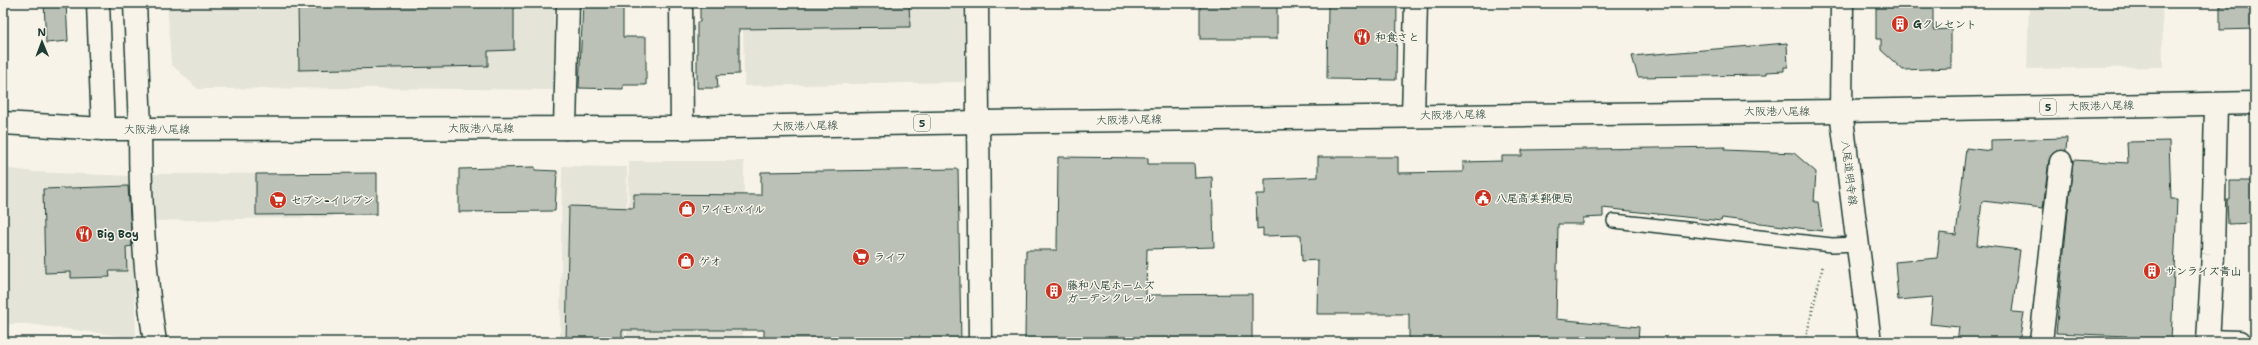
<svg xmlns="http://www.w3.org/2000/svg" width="2258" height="345" viewBox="0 0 2258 345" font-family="'Shantell Sans','Klee One',sans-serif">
	<rect width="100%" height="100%" fill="#f7f3e8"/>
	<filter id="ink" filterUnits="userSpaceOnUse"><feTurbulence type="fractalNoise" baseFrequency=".025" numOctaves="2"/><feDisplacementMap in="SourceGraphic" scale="8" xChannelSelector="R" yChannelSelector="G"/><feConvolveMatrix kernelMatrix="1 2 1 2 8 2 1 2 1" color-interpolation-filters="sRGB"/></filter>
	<g filter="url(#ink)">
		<g fill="#e5e4d9">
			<polygon points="167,3 554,3 554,90 364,88 198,89 171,64"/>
			<polygon points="743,3 963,3 965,82 744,86"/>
			<polygon points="2029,3 2162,3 2163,67 2027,69"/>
			<polygon points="629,161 744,161 743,342 627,342"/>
			<polygon points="562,166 627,167 625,342 560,342"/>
			<polygon points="3,168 35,172 131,176 136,338 28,324 3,324"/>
			<polygon points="333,173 333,217 153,221 152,174"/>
		</g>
		<g fill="#bbc1b6" stroke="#1f3d34">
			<polygon points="44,3 66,3 68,41 46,43"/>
			<polygon points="298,3 514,3 514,50 488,51 488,66 299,70"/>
			<polygon points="583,3 623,3 623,37 646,37 646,85 623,85 623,89 579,88"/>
			<polygon points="909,3 910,27 739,29 739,74 717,75 718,88 697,88 697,22 700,22 700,4"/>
			<rect x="1200" y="3" width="77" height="36"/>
			<polygon points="1876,3 1933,3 1933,30 1951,29 1951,68 1903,70 1881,50 1881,39 1876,39"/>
			<polygon points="2220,3 2255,3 2255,29 2220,30"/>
			<polygon points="1328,4 1397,4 1396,80 1327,79"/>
			<polygon points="1787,43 1788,67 1784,67 1784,71 1766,72 1766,75 1638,77 1632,56"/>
			<polygon points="2067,138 2066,151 2056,151 2049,160 2043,208 1982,201 1977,245 2020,250 2012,312 2024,313 2019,342 1957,342 1959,327 1930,324 1933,297 1898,300 1895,262 1937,258 1940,233 1956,235 1966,148 1991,151 1991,140"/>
			<polygon points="2169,141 2171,199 2177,199 2171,342 2127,342 2127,336 2056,333 2073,160 2128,163 2127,142"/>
			<polygon points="1725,147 1725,150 1794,153 1816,172 1814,202 1818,202 1822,231 1722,218 1721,221 1603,208 1603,217 1583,218 1583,224 1558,224 1556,319 1639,327 1638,342 1409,342 1409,314 1317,314 1318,260 1302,261 1301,235 1263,236 1263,228 1257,229 1256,194 1265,194 1265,179 1318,177 1318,157 1398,157 1398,173 1463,172 1463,162 1502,161 1502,156 1522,156 1522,150"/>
			<polygon points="1058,157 1148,158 1148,164 1194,164 1195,178 1212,177 1214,247 1147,249 1146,295 1252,294 1252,342 1025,342 1026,250 1057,250"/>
			<polygon points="535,167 535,170 557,171 555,211 459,212 459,169"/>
			<polygon points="958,169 961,342 764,342 764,330 622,330 622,342 566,342 569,206 634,208 634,194 761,195 761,172"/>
			<polygon points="377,173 377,214 256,215 256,174"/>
			<polygon points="2230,181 2255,181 2255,223 2228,224 2227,200 2230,200"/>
			<polygon points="128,186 132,246 126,247 127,271 109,271 110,277 71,278 71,272 45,273 43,189"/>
		</g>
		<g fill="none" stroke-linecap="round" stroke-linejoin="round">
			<g stroke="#1f3d34" stroke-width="16">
				<polyline id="lane" points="1614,221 1832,245 1858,244"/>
			</g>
			<g stroke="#1f3d34" stroke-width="25">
				<g id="street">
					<polyline points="681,3 682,128"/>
					<polyline points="977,3 980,342"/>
					<polyline points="1413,116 1416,3"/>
					<path d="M140,128C140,199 144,272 155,342"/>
					<polyline points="565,128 568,3"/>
					<polyline points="2208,341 2239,342"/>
					<polyline points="2041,342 2061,162"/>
					<polyline points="2208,342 2213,254 2216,104"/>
				</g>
			</g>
			<g stroke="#1f3d34" stroke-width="25">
				<g id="secondary">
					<polyline points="98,3 103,129"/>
					<polyline points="135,3 140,128"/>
					<polyline points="1842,3 1841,111 1870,342"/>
				</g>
			</g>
			<g stroke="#1f3d34" stroke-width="25">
				<polyline id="primary" points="3,123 103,129 682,128 980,122 1841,111 2255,103"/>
			</g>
			<polyline stroke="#1f3d34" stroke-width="2.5" stroke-dasharray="1 3" stroke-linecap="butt" points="1805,342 1823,265"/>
			<use href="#lane" stroke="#f7f3e8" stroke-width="13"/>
			<use href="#street" stroke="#f7f3e8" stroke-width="22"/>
			<use href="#secondary" stroke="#f7f3e8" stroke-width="22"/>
			<use href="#primary" stroke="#f7f3e8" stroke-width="22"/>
		</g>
	</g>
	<defs>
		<g id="building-disc" transform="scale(0.9)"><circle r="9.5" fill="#c8321e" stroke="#f7f3e8"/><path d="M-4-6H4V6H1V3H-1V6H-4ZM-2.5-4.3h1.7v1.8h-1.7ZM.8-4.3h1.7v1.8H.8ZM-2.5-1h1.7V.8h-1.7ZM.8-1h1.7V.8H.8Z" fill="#fff"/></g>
		<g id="restaurant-disc" transform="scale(0.9)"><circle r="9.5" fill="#c8321e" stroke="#f7f3e8"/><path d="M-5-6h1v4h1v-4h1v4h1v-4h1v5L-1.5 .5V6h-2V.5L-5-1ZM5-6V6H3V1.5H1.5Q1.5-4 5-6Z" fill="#fff"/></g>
		<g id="civic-disc" transform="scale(0.9)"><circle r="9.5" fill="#c8321e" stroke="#f7f3e8"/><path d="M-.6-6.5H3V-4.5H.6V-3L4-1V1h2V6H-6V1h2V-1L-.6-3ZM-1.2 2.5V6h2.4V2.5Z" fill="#fff"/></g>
		<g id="supermarket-disc" transform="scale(0.9)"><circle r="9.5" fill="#c8321e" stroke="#f7f3e8"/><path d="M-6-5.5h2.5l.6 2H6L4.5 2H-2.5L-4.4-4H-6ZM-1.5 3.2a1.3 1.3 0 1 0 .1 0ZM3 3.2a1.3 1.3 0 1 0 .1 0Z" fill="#fff"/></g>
		<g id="shop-disc" transform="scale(0.9)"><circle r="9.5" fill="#c8321e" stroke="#f7f3e8"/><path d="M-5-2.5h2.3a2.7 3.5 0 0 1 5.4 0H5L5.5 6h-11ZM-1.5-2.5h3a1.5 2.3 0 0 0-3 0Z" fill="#fff"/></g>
	</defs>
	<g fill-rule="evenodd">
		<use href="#building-disc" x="1900" y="24"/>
		<use href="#restaurant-disc" x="1362" y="37"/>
		<use href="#civic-disc" x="1483" y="198"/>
		<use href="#supermarket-disc" x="278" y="200"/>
		<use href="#shop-disc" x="687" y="209"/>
		<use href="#restaurant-disc" x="84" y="234"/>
		<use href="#supermarket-disc" x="861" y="257"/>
		<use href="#shop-disc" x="686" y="261"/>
		<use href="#building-disc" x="2152" y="271"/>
		<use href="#building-disc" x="1054" y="291"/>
	</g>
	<g text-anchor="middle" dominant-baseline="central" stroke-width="3" stroke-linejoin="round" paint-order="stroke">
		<g fill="#f7f3e8" stroke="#60746a" stroke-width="1">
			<rect x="2040" y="99" width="16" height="16" rx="3"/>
			<rect x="914" y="115" width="16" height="16" rx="3"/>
		</g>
		<g font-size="10" font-weight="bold" fill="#1f3d34">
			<text x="2048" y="107">5</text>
			<text x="922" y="123">5</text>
		</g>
		<g font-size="11" font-weight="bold" fill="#1f3d34" stroke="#f7f3e8" text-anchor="start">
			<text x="1913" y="24">Gクレセント</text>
			<text x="1375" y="37">和食さと</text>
			<text x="1496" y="198">八尾高美郵便局</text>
			<text x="291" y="200">セブン-イレブン</text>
			<text x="700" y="209">ワイモバイル</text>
			<text x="97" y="234">Big Boy</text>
			<text x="874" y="257">ライフ</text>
			<text x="699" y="261">ゲオ</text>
			<text x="2165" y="271">サンライズ青山</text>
			<text x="1067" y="285">藤和八尾ホームズ<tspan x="1067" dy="13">ガーデンクレール</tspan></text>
		</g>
		<g font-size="11" fill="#1f3d34" stroke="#f7f3e8">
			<text transform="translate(2101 106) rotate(-1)">大阪港八尾線</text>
			<text x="1777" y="111">大阪港八尾線</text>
			<text transform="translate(1453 115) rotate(-1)">大阪港八尾線</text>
			<text transform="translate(1129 120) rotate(-1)">大阪港八尾線</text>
			<text transform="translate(805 126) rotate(-1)">大阪港八尾線</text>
			<text x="481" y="128">大阪港八尾線</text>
			<text x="157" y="129">大阪港八尾線</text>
			<text transform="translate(1849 173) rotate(83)">八尾道明寺線</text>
		</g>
	</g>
	<rect width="2258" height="345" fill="none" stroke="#f7f3e8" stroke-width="16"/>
	<rect x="8" y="8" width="2242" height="329" fill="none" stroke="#1f3d34" stroke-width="1.5" filter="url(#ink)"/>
	<g transform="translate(42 42) rotate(359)" stroke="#f7f3e8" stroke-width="3" paint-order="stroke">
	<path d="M0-3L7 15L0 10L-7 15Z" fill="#1f3d34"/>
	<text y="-6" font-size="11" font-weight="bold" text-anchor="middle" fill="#1f3d34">N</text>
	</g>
</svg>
